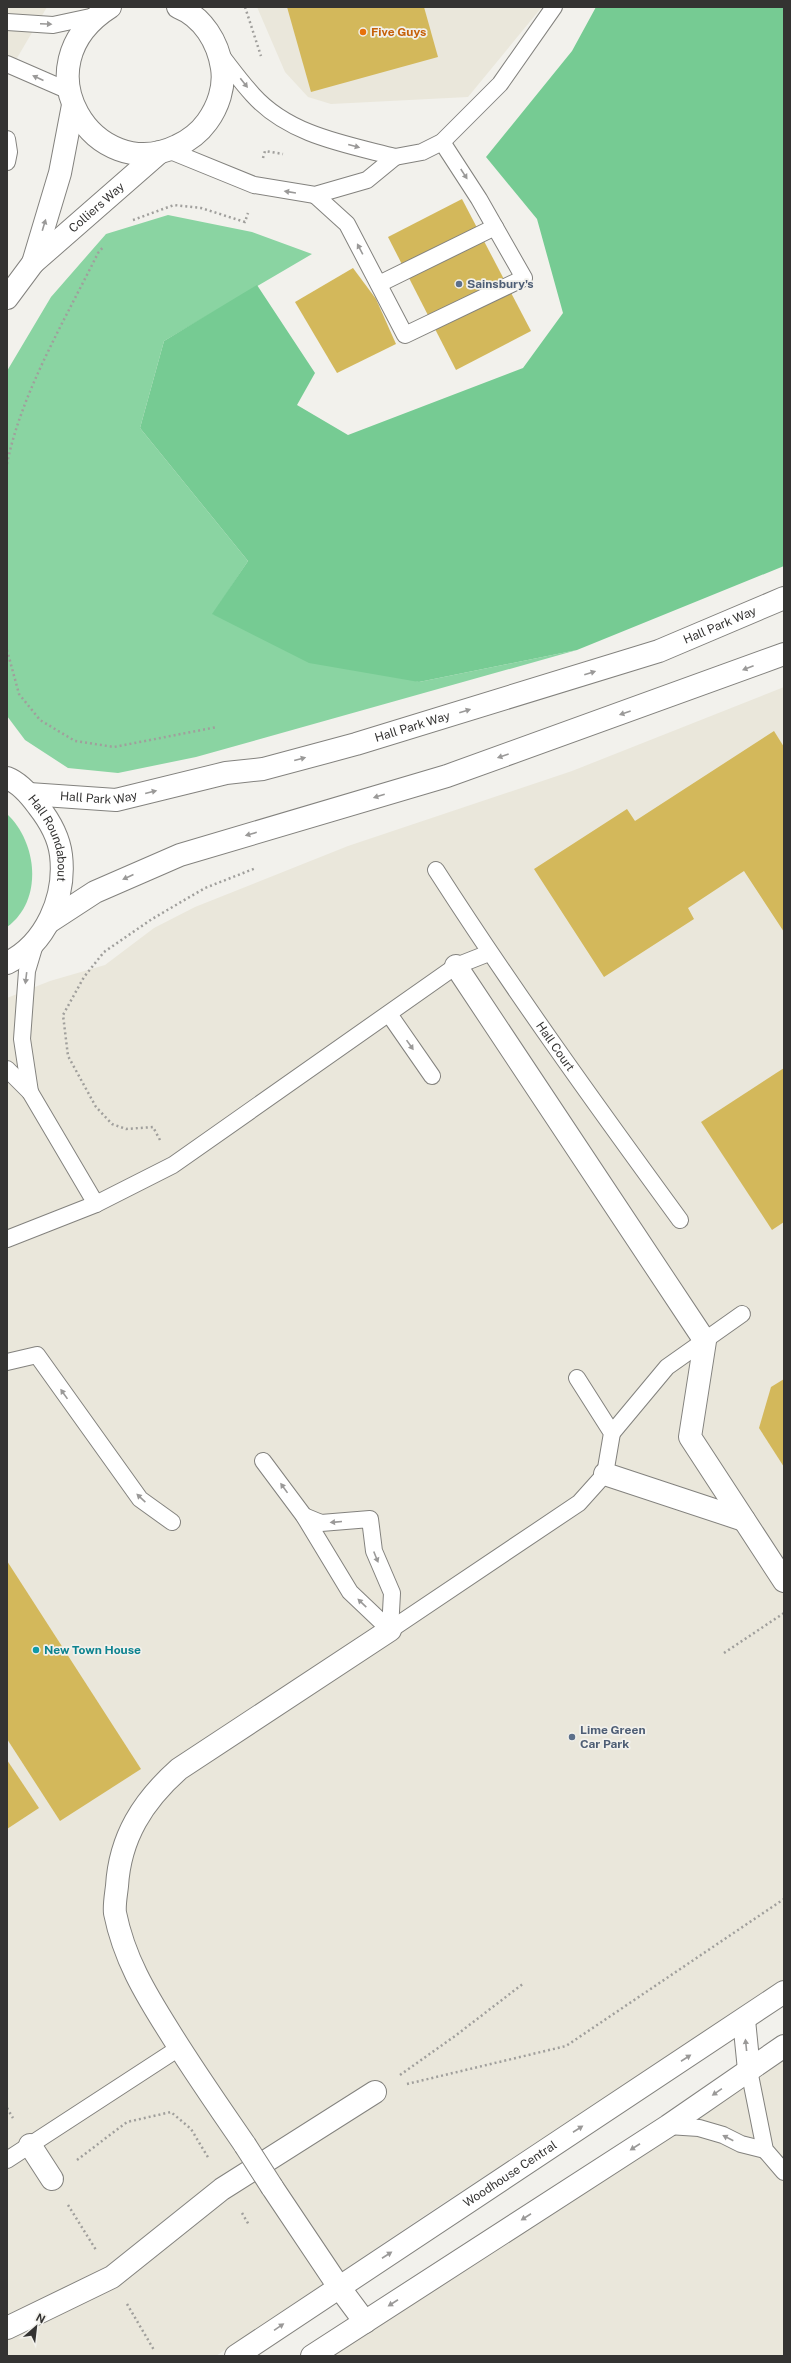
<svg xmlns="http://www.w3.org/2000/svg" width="791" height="2363" viewBox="0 0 791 2363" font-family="'Public Sans',sans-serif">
	<rect width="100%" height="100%" fill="#f2f1ec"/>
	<g fill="#eae7db">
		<polygon points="7,7 47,7 7,75"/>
		<polygon points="257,7 542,7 468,97 331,104 308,97 285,72"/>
		<polygon points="784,687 784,1980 433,2210 216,2356 7,2356 7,998 50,981 105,965 154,928 195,907 348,846 572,771"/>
		<polygon points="784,2060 784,2356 331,2356"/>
	</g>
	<g fill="#8ad4a2">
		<polygon points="168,215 252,232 312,254 164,341 140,428 248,561 213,614 419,682 577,650 196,757 118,773 68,768 25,740 7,716 7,371 51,297 106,234"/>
		<path d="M7,814C37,842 44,900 7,927Z"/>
	</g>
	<polygon fill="#76cb93" points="596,7 784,7 784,566 577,650 419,682 309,663 212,614 248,561 140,428 164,341 257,285 315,373 297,405 348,435 523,368 563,313 537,219 486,157 572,51"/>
	<g fill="#d3b85b">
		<polygon points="287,7 424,7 438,57 311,92"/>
		<polygon points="462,199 531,331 456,370 388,237"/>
		<polygon points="353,268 376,299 396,344 337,373 295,302"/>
		<polygon points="774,731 784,747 784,932 744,871 688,908 694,919 604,977 534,869 627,809 635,821"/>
		<polygon points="784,1068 784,1222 772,1230 701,1122"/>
		<polygon points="784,1379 784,1467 759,1428 771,1387"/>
		<polygon points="7,1561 141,1769 60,1821 7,1739"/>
		<polygon points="7,1760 39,1808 7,1829"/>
	</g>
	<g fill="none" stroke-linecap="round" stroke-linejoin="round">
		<g stroke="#83827e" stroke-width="18">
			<g id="lane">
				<polyline points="7,22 53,25 95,16"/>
				<polyline points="7,64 69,91"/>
				<polyline points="7,139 9,152 7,162"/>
				<path d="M168,150L254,185L315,195L367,180L395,157C345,144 289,135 253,95C241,82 231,68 220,54"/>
				<polyline points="395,157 422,152 442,142 500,84 554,7"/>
				<polyline points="315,195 347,224 405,335 524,278 479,199 442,142"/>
				<polyline points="379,284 495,227"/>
				<path id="s1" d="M436,870C513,990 596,1105 680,1220"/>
				<polyline points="389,1014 432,1076"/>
				<polyline points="7,1069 30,1092 96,1204"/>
				<polyline points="30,1092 22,1039 27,971 36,941"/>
				<polyline points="7,1239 96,1204 173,1165 456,966 489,953"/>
				<polyline points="7,1362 37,1355 140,1499 172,1522"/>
				<polyline points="612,1433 667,1367 742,1314"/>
				<polyline points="263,1461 304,1516 350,1592 390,1630"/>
				<polyline points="304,1516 321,1523 370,1519 374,1551 392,1593 390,1630"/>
				<polyline points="390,1630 579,1503 605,1474 612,1433 577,1378"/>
				<polyline points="749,2070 765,2150 784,2172"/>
				<polyline points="668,2126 699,2128 723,2135 741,2144 765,2150"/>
				<polyline points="7,2160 179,2048"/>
			</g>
		</g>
		<g stroke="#83827e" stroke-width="24">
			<g id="street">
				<polyline points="456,966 705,1341 690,1437 784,1581"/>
				<polyline points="605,1474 744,1520"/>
				<polyline points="30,2145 52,2179"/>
				<path d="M245,2145C219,2107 193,2070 169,2031C145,1993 124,1958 115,1913C114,1905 116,1895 117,1886C120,1837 143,1801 179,1769L390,1630"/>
				<polyline points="272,2187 339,2287 365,2322"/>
				<polyline points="7,2328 112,2277 222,2189 375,2092"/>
			</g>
		</g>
		<g stroke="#83827e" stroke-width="24">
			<g id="secondary">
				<path d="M110,7C17,66 95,186 177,146C188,141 199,133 207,122C218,107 225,87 222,68C218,42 203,17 178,7"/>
				<polyline points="33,263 60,173 73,105"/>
				<path id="s2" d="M7,298L33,263L160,152"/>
				<path id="s3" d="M7,778C20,783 30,795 38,806C49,820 59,838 61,855C66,897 46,944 7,963"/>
				<path id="s4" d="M29,794L116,800L226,773L263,769L356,744L659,651L784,598"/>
				<polyline points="49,922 95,892 180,855 447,776 784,654"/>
				<polyline points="744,2020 749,2070"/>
				<path id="s5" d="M236,2356L784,1992"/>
				<polyline points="312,2356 668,2126 784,2046"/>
			</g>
		</g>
		<g stroke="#a09f9c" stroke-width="2.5" stroke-dasharray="2 3" stroke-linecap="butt">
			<polyline points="245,7 261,56"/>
			<polyline points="263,158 265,151 283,154"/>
			<polyline points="133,220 174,205 201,208 245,222 248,213"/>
			<path d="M7,464C21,393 66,318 98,253L104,246"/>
			<polyline points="7,650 19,694 40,720 75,741 114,747 217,727"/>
			<polyline points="160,1140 153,1127 126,1129 112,1124 96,1107 68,1056 63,1015 84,977 104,952 152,919 205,888 256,868"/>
			<polyline points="724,1653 784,1613"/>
			<polyline points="400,2075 455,2036 524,1983"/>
			<polyline points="407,2084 566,2046 784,1899"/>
			<polyline points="7,2108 13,2118"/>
			<polyline points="77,2160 127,2122 171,2112 191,2129 209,2159"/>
			<polyline points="68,2205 96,2250"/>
			<polyline points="242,2213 249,2225"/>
			<polyline points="127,2304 154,2350"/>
		</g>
		<use href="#lane" stroke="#fff" stroke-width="16"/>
		<use href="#street" stroke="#fff" stroke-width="22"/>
		<use href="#secondary" stroke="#fff" stroke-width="22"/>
		<g stroke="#83827e" stroke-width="24" stroke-linecap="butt">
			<polyline id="street-bridge" points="245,2145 272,2187"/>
		</g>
		<use href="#street-bridge" stroke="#fff" stroke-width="22"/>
	</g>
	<defs><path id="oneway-solid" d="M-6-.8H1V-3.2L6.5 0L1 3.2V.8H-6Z"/></defs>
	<g fill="#9a9998">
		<use href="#oneway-solid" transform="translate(46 24) rotate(3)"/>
		<use href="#oneway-solid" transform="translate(38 78) rotate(-156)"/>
		<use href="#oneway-solid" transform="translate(244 83) rotate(52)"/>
		<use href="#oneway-solid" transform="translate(354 146) rotate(15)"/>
		<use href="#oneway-solid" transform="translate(464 174) rotate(57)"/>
		<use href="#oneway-solid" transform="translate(290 192) rotate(-171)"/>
		<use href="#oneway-solid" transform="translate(44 225) rotate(-73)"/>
		<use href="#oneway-solid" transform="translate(360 249) rotate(-118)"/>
		<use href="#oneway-solid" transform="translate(748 668) rotate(159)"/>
		<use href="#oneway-solid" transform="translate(590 673) rotate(-17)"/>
		<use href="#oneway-solid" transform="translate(465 711) rotate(-17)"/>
		<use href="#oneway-solid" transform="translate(625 713) rotate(161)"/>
		<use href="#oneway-solid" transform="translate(503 756) rotate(161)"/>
		<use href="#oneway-solid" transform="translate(300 759) rotate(-15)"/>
		<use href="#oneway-solid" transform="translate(151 792) rotate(-14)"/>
		<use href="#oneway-solid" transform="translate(379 796) rotate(163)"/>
		<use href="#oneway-solid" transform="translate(251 834) rotate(164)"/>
		<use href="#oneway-solid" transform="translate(128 877) rotate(156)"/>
		<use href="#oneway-solid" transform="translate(26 978) rotate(97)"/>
		<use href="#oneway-solid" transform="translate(410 1045) rotate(55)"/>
		<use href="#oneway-solid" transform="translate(64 1394) rotate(-125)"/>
		<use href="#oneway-solid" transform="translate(284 1488) rotate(-126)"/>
		<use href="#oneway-solid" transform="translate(141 1498) rotate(-137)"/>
		<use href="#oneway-solid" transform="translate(336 1522) rotate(175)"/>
		<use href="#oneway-solid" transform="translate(376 1557) rotate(68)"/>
		<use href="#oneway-solid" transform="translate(362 1603) rotate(-136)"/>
		<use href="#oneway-solid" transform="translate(746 2045) rotate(-96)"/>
		<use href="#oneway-solid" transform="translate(686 2058) rotate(-33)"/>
		<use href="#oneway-solid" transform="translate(717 2092) rotate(145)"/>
		<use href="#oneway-solid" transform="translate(578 2129) rotate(-33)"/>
		<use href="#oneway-solid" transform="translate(728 2138) rotate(-153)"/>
		<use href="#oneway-solid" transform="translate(635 2147) rotate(147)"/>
		<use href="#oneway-solid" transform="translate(526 2217) rotate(147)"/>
		<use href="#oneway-solid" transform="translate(387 2255) rotate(-33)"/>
		<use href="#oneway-solid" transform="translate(393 2303) rotate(147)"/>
		<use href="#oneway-solid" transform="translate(279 2327) rotate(-34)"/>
	</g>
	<circle fill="#e8710a" stroke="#f2f1ec" stroke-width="1.5" cx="363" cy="32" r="4"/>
	<g fill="#5c6f8a" stroke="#f2f1ec" stroke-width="1.5">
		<circle cx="459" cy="284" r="4"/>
		<circle cx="572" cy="1737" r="4"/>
	</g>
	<circle fill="#0f9aa8" stroke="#f2f1ec" stroke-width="1.5" cx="36" cy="1650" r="4"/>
	<g text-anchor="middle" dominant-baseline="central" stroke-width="3.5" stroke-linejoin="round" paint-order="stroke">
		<g font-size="12" font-weight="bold" fill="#c56008" stroke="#f2f1ec" text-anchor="start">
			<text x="371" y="32">Five Guys</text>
		</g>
		<g font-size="12" fill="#343332" stroke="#f2f1ec">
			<text stroke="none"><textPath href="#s2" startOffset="128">Colliers Way</textPath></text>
			<text stroke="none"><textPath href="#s4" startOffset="717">Hall Park Way</textPath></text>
			<text stroke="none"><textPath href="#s4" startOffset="393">Hall Park Way</textPath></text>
			<text stroke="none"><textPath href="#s4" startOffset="70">Hall Park Way</textPath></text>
			<text stroke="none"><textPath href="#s3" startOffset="77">Hall Roundabout</textPath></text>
			<text stroke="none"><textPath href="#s1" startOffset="213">Hall Court</textPath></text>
			<text stroke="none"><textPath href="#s5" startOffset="329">Woodhouse Central</textPath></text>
		</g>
		<g font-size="12" font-weight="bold" fill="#4e5e75" stroke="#f2f1ec" text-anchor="start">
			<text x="467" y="284">Sainsbury's</text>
			<text x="580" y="1730">Lime Green<tspan x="580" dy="14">Car Park</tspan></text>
		</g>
		<g font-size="12" font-weight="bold" fill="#0d838f" stroke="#f2f1ec" text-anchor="start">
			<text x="44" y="1650">New Town House</text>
		</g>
	</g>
	<rect width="791" height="2363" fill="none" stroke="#343332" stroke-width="16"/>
	<g transform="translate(36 2327) rotate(28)" stroke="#f2f1ec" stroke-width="3" paint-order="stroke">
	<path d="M0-3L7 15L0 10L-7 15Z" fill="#343332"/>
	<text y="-6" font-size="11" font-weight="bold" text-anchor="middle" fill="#343332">N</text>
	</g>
</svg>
